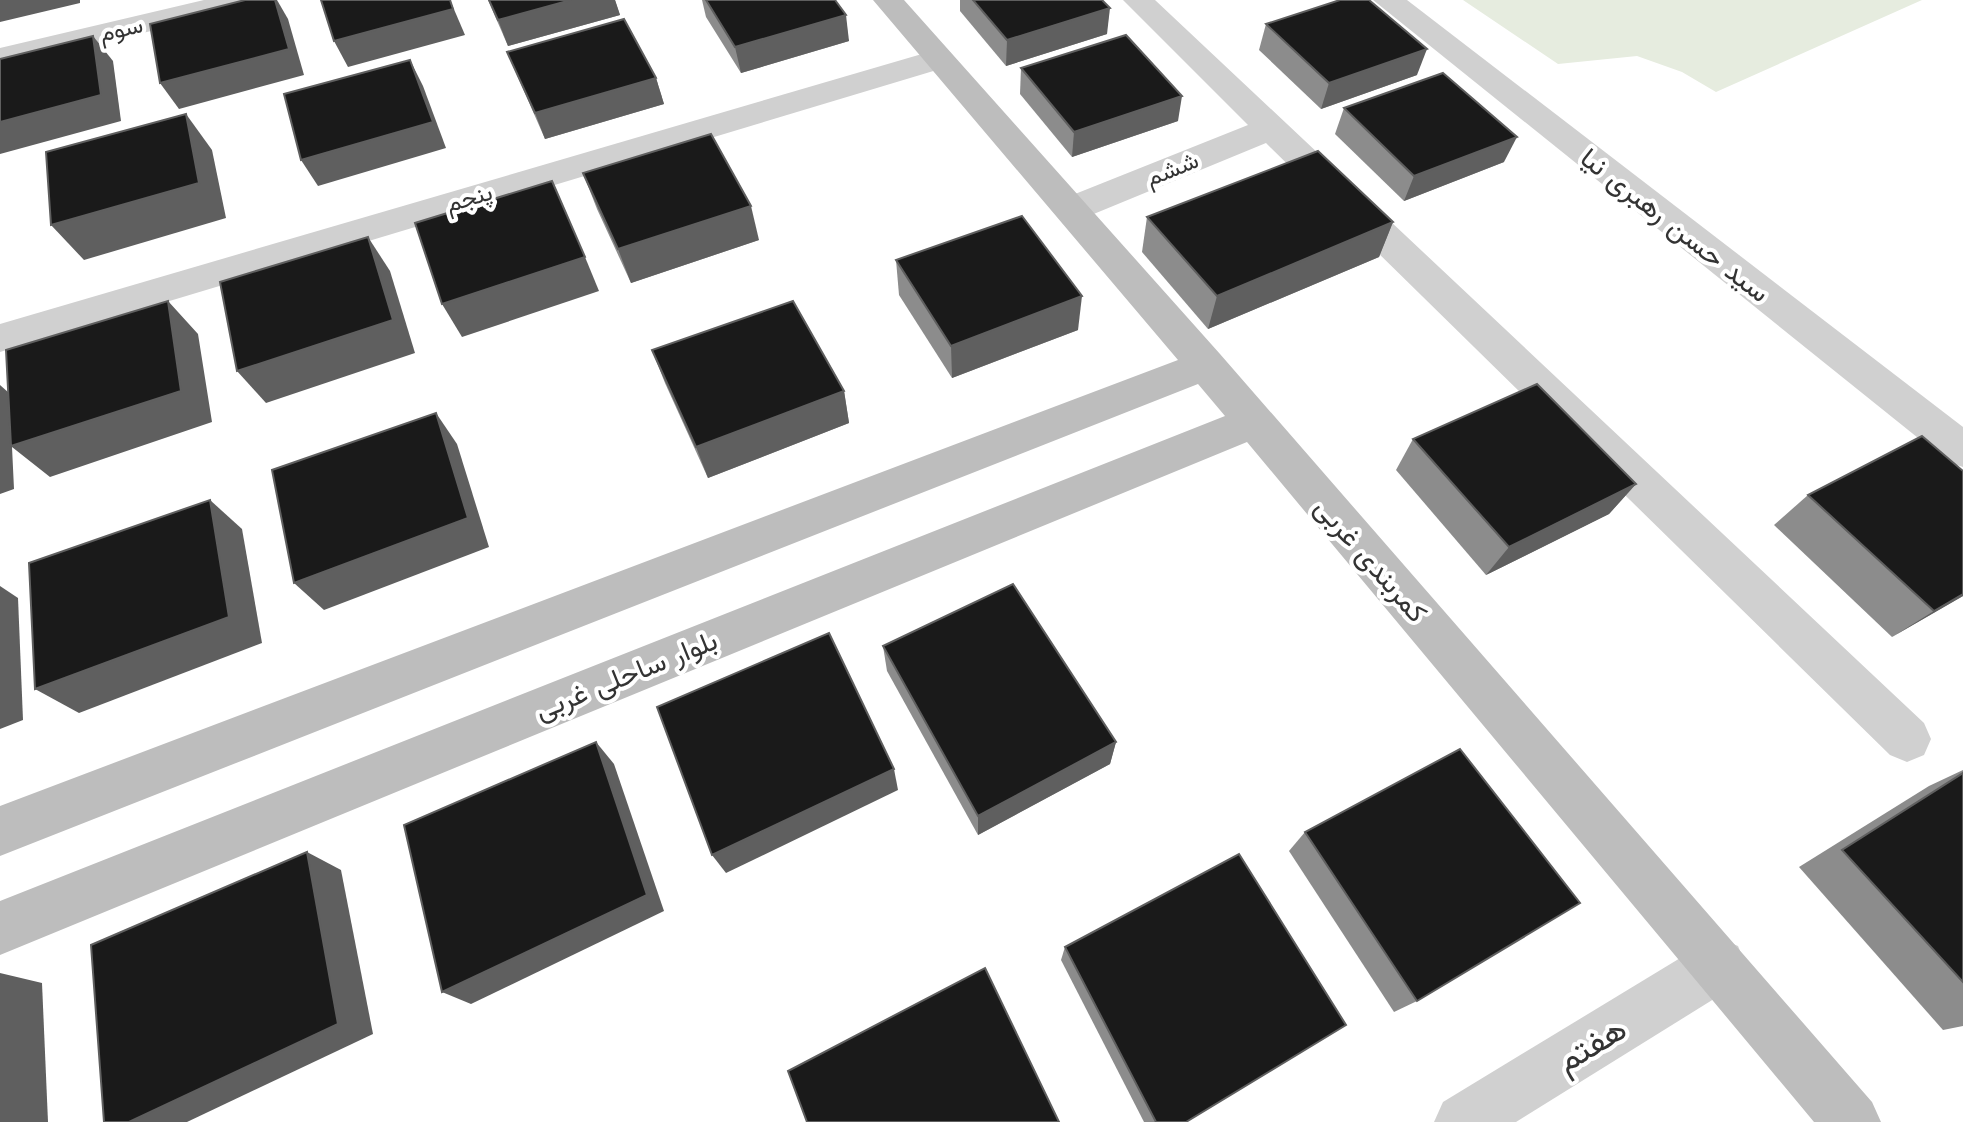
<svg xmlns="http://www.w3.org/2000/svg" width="1963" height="1122" viewBox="0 0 1963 1122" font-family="'Work Sans',Vazirmatn,sans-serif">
	<rect width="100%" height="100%" fill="#fff"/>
	<polygon fill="#e6ecdf" points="1463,0 1922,0 1716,92 1682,72 1637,56 1558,64"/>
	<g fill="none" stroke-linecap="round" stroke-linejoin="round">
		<g fill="#d0d0d0" fill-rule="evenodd">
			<polygon points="204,0 257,0 253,6 0,68 0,48"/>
			<polygon points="1123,0 1155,0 1924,723 1931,739 1924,755 1907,762 1890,755 1266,143 1084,218 1072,221 1060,218 1054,209 1060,200 1248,125"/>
			<polygon points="1373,0 1407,0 1963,427 1963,467 1948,462"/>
			<polygon points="939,49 950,52 955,59 950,66 0,352 0,324"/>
			<polygon points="1719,938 1738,946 1746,965 1738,984 1516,1122 1434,1122 1443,1102 1700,946"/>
		</g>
		<polygon fill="#bdbdbd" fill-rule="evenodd" points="873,0 904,0 1220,354 1872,1102 1881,1122 1814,1122 1247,442 0,955 0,901 1225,416 1198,384 0,856 0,806 1178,360"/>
	</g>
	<g fill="#8c8c8c">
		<polygon points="488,0 615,0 620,15 508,46"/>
		<polygon points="702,0 835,0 849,41 741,73 706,17"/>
		<polygon points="960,0 1102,0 1107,34 1006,66 960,11"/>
		<polygon points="1266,24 1417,75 1321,109 1259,50"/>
		<polygon points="507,52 656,78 664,104 545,139"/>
		<polygon points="1021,68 1178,121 1072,157 1020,94"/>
		<polygon points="1344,108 1504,162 1404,201 1335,134"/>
		<polygon points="583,173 759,240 631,283 597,209"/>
		<polygon points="1147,217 1393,222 1379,257 1208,329 1142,252"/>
		<polygon points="896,260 1078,330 952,378 899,295"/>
		<polygon points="652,350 844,391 849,423 708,478 665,383"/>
		<polygon points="1413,439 1636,484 1609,514 1486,575 1396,470"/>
		<polygon points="1963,471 1963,596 1892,637 1774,525 1808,495"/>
		<polygon points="883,646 1116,742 1110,764 978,835 887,671"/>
		<polygon points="1963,770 1963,1026 1943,1030 1799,867 1929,786"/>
		<polygon points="1305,832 1417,1001 1394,1012 1289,851"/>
		<polygon points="1065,947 1186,1122 1144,1122 1061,960"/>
	</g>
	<g fill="#5f5f5f">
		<polygon points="0,0 80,0 80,3 0,22"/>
		<polygon points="275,0 277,0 288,19 304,75 179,109 160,83"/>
		<polygon points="450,0 465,35 348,67 334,41"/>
		<polygon points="571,0 615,0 620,15 508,46 498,20"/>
		<polygon points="1110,8 1107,34 1006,66 1007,40"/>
		<polygon points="846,15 849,41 741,73 735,47"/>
		<polygon points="93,36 113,61 121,121 0,154 0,122"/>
		<polygon points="1427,49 1417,75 1321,109 1329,83"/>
		<polygon points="410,60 423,86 446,148 318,186 301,160"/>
		<polygon points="656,78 664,104 545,139 535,113"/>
		<polygon points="1182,96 1178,121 1072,157 1074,132"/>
		<polygon points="186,114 212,150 226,218 84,260 51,225"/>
		<polygon points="1517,137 1504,162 1404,201 1414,176"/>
		<polygon points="751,206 759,240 631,283 618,249"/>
		<polygon points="1393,222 1379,257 1208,329 1217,296"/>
		<polygon points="368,237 390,271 415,353 266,403 237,371"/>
		<polygon points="585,257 599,291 462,337 442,304"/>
		<polygon points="1082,296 1078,330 952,378 951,346"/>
		<polygon points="168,301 198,334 212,422 50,477 12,447 14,489 0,494 0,385 9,393"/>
		<polygon points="844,391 849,423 708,478 696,447"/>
		<polygon points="436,413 457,444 489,547 324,610 294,583"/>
		<polygon points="1636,484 1609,514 1486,575 1509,547"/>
		<polygon points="210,500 242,529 262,643 79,713 35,689"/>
		<polygon points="0,586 18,598 23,720 0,729"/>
		<polygon points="1963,594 1963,596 1892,637 1934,611"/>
		<polygon points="596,742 614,764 664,911 471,1004 442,992"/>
		<polygon points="1116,742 1110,764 978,835 978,816"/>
		<polygon points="894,769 898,790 726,873 712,855"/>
		<polygon points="307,852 341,870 373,1034 187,1122 129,1122"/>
		<polygon points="0,973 42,983 48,1122 0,1122"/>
	</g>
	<g fill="#1a1a1a" stroke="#5f5f5f" stroke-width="2">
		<polygon points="245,0 275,0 289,49 160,83 150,24"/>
		<polygon points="321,0 450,0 453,9 334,41"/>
		<polygon points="489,0 571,0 498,20"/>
		<polygon points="706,0 835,0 846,15 735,47"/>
		<polygon points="973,0 1102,0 1110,8 1007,40"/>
		<polygon points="1340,0 1369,0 1427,49 1329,83 1266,24"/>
		<polygon points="624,19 656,78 535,113 507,52"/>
		<polygon points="1126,35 1182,96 1074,132 1021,68"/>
		<polygon points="93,36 101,95 0,122 0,59"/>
		<polygon points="410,60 433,122 301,160 284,94"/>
		<polygon points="1443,73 1517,137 1414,176 1344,108"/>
		<polygon points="186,114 199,183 51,225 46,152"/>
		<polygon points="711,134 751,206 618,249 583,173"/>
		<polygon points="1318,151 1393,222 1217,296 1147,217"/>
		<polygon points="552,181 585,257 442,304 415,223"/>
		<polygon points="1022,216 1082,296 951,346 896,260"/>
		<polygon points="368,237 393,320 237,371 220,282"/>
		<polygon points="168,301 181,391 11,446 6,350"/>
		<polygon points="793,301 844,391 696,447 652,350"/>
		<polygon points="1537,384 1636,484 1509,547 1413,439"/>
		<polygon points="436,413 468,518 294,583 272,470"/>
		<polygon points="1922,436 1963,471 1963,594 1934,611 1808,495"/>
		<polygon points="210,500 229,617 35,689 29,563"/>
		<polygon points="1013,584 1116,742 978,816 883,646"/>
		<polygon points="829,633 894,769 712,855 657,707"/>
		<polygon points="596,742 647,895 442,992 404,825"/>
		<polygon points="1460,749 1580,903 1417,1001 1305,832"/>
		<polygon points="1963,773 1963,982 1842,850"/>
		<polygon points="307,852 338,1024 129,1122 104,1122 91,945"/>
		<polygon points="1239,854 1346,1025 1186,1122 1156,1122 1065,947"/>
		<polygon points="985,968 1059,1122 807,1122 788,1071"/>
	</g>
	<g text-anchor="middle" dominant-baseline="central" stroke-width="8" stroke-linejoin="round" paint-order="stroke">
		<g font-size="24" fill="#333" stroke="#fff">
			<text transform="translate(121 29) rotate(-13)">سوم</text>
			<text transform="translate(1172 169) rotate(-22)">ششم</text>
			<text transform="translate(469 198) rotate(-17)">پنجم</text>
		</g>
		<g font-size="28" fill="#333" stroke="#fff">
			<text transform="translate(1675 225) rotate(38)">سید حسن رهبری نیا</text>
			<text transform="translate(1371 560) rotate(49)">کمربندی غربی</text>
			<text transform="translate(626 675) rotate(-22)">بلوار ساحلی غربی</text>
		</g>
		<g font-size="34" fill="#333" stroke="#fff">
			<text transform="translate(1591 1044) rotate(-31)">هفتم</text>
		</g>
	</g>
</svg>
